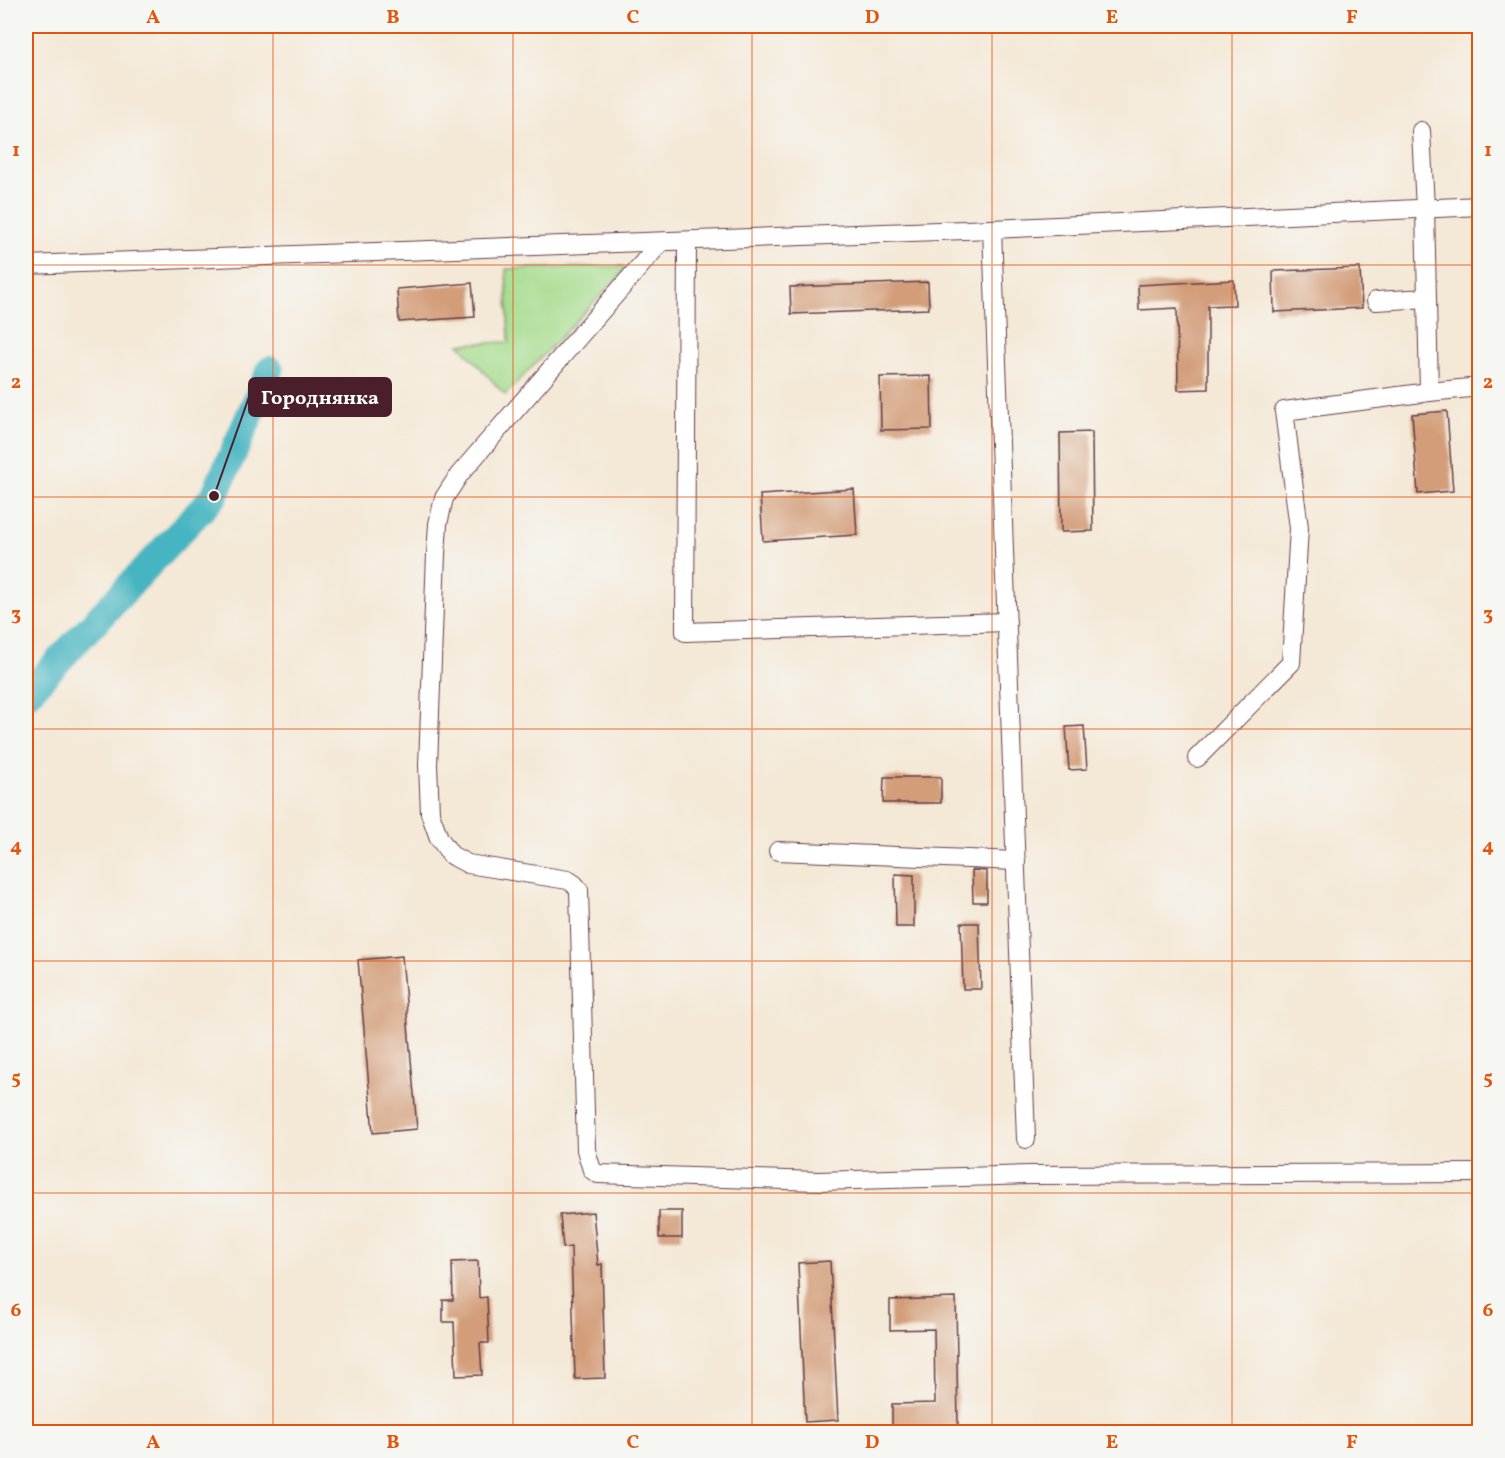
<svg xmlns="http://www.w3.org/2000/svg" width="1505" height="1458" viewBox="0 0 1505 1458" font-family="Vollkorn,serif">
	<rect width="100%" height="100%" fill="#f6f6f2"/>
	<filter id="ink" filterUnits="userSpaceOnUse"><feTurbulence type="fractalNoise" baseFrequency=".0167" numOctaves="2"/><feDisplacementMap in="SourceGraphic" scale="12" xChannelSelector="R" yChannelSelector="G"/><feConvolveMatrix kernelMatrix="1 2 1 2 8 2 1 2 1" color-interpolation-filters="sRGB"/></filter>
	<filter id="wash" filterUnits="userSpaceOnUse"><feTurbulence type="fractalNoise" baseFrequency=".008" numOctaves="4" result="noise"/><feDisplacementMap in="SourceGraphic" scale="24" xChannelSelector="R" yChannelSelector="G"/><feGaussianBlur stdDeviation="1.35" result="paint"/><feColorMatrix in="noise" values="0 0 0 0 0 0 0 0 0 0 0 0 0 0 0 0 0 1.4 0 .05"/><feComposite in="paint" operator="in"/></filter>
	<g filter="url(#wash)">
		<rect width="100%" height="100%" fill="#f4e8d6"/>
		<polygon fill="#a6dc8d" stroke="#787e5c" stroke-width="1.5" points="623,266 624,271 505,395 459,344 509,342 506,269"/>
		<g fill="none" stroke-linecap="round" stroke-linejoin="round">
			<polyline stroke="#46b5c1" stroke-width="28" points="26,695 214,496 270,370"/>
		</g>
		<g id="blocks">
			<g fill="#d39d79">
				<polygon points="1360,268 1362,308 1274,312 1273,271"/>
				<polygon points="1234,280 1235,305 1208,306 1208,389 1178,390 1177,308 1139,310 1138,285"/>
				<polygon points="928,282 929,309 791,314 790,287"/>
				<polygon points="472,283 475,317 399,322 397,289"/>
				<polygon points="931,376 932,429 881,430 880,377"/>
				<polygon points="1447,411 1453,491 1418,494 1412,414"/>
				<polygon points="1092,432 1093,531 1061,532 1060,433"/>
				<polygon points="854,489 857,535 763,541 760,495"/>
				<polygon points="1084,726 1087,769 1069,770 1066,727"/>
				<polygon points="884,777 941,777 941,803 883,803"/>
				<polygon points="972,870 987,871 987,902 973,902"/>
				<polygon points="895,874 914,875 914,927 896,927"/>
				<polygon points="961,923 979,923 981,989 963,989"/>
				<polygon points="402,956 417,1129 373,1133 358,960"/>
				<rect x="659" y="1211" width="23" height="27"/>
				<polygon points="593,1212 598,1265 602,1264 605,1378 575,1379 571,1247 563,1248 560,1215"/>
				<polygon points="478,1261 479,1298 487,1297 489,1343 480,1343 482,1375 456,1376 454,1322 443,1322 443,1300 453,1300 452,1262"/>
				<polygon points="830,1261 838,1420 805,1422 798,1263"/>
				<polygon points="956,1298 958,1427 892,1428 892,1404 935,1403 934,1329 890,1330 890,1300"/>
			</g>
		</g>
	</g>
	<g filter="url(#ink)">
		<use href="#blocks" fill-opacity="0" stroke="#643d45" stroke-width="1.5"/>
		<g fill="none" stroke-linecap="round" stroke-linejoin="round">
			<g stroke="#643d45" stroke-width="20">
				<g id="minor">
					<polyline points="992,229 1026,1139"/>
					<polyline points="687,241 685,632 1007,622"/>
					<polyline points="661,242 459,475 444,498 438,524 436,554 428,765 430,813 439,838 451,855 468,864 568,880 574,884 579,890 586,1150 592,1170 598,1174 818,1181 1031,1175 1480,1173"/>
					<polyline points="26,265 992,229 1480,206"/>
					<polyline points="1376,301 1427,298"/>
					<polyline points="1429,392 1480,387"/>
					<polyline points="1197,758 1291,663 1299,528 1284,411 1429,392 1425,208 1421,131"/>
					<polyline points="778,851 1016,861"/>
				</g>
			</g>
			<use href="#minor" stroke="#fff" stroke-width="18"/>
		</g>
	</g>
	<path fill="none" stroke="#e0560e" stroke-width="1.5" stroke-opacity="0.55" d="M273,26V1432M513,26V1432M752,26V1432M992,26V1432M1232,26V1432M26,265H1480M26,497H1480M26,729H1480M26,961H1480M26,1193H1480"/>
	<path fill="none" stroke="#4a1f2b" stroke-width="2" d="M214 496L249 397"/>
	<circle fill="#4a1f2b" stroke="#f6f6f2" stroke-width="2" cx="214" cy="496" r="6"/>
	<rect fill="#4a1f2b" stroke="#4a1f2b" stroke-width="2" x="249" y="378" width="142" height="38" rx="6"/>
	<g font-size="20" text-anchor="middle" font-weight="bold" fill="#fff">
		<text x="320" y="404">Городнянка</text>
	</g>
	<rect width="1505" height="1458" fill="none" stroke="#f6f6f2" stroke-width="66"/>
	<rect x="33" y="33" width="1439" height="1392" fill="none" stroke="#e0560e" stroke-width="2"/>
	<g font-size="20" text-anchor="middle" font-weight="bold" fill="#e0560e">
		<text x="153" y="23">A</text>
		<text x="393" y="23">B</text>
		<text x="633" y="23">C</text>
		<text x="872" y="23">D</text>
		<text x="1112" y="23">E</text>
		<text x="1352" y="23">F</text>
		<text x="16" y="156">1</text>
		<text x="1488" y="156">1</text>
		<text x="16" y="388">2</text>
		<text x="1488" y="388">2</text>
		<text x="16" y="620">3</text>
		<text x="1488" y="620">3</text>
		<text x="16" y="852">4</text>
		<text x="1488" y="852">4</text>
		<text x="16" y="1084">5</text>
		<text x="1488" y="1084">5</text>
		<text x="16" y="1316">6</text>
		<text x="1488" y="1316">6</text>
		<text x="153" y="1448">A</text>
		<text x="393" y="1448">B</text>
		<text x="633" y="1448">C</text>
		<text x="872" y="1448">D</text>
		<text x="1112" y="1448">E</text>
		<text x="1352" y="1448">F</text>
	</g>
</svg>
